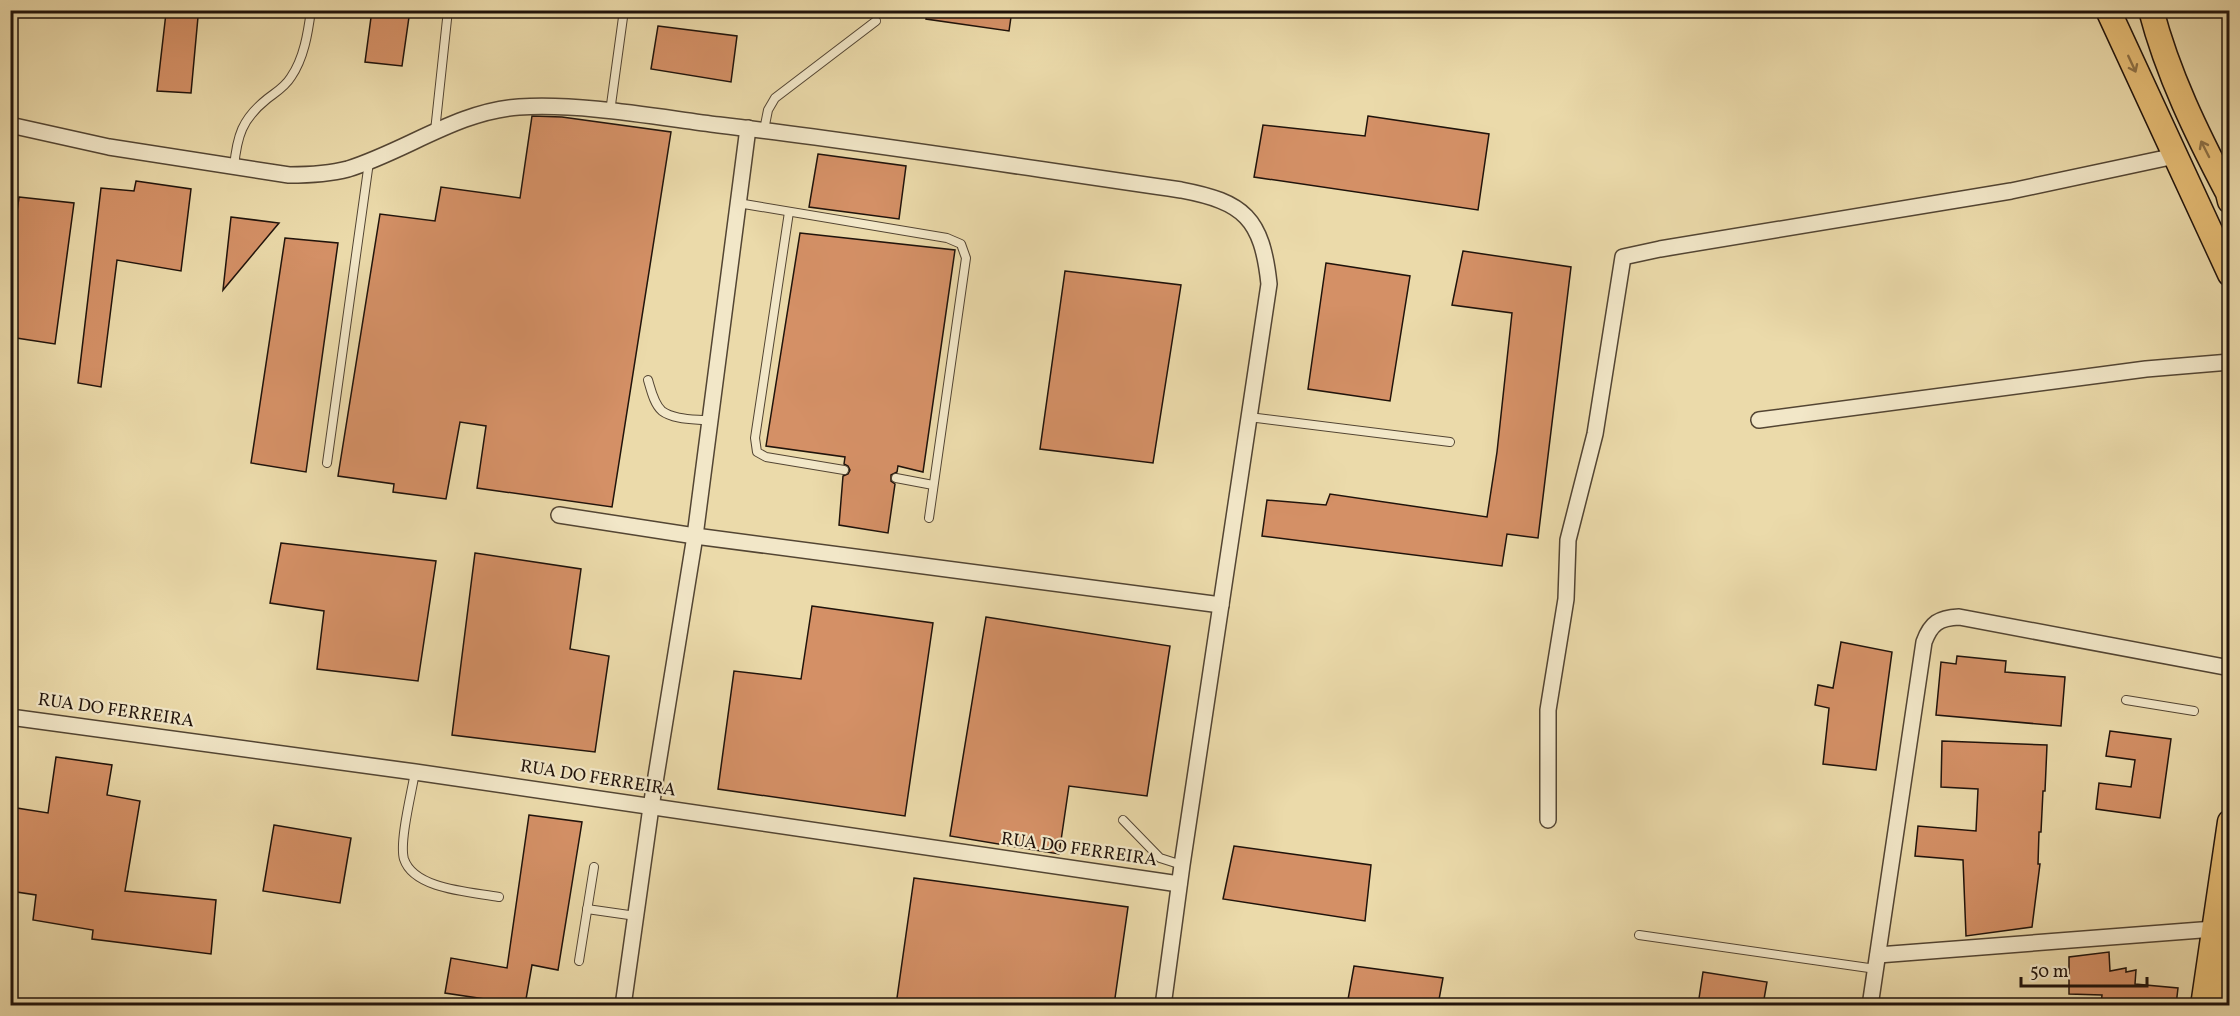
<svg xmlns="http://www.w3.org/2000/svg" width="2240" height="1016" viewBox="0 0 2240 1016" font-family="Vollkorn,serif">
	<rect width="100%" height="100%" fill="#ebdaaa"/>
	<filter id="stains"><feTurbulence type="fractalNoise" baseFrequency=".00333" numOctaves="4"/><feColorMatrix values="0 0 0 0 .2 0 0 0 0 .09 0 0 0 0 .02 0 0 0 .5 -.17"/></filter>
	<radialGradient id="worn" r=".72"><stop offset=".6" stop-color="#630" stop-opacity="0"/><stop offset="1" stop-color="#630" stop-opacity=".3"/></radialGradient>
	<g fill="#d49066" stroke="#20130b" stroke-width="1.5">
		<polygon points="372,10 410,10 402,66 365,62"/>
		<polygon points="927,10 1012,10 1009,31 926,19"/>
		<polygon points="166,13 198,17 191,93 157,91"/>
		<polygon points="658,26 737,36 731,82 651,69"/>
		<polygon points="532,116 562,117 671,132 612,507 477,488 486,426 460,422 446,499 393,492 394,484 338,476 380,214 435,221 441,187 520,198"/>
		<polygon points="1368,116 1489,134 1478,210 1254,177 1263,125 1365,136"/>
		<polygon points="818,154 906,166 899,219 809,207"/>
		<polygon points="136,181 191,189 181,271 117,260 101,387 78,383 101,188 134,191"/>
		<polygon points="19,197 74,203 55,344 10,337 10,265"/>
		<polygon points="231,217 279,223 223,290"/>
		<polygon points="800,233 955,250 923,472 898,466 897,472 891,475 891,481 895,484 888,533 839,525 843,476 848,474 850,470 848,466 844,464 845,457 766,446"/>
		<polygon points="285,238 338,243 306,472 251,463"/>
		<polygon points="1463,251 1571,267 1538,538 1507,534 1502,566 1262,536 1267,500 1326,505 1330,494 1487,517 1497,452 1512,313 1452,305"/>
		<polygon points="1326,263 1410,276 1390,401 1308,389"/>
		<polygon points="1065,271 1181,285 1153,463 1040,449"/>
		<polygon points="281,543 436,561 418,681 317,669 324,611 270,603"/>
		<polygon points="475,553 581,569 570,649 609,656 595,752 452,735"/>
		<polygon points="812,606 933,623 905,816 718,789 734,671 801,679"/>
		<polygon points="986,617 1170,646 1147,796 1069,786 1059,854 950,836"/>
		<polygon points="1841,642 1892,652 1876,770 1823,764 1829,708 1815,705 1818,685 1833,688"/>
		<polygon points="1957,656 2006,661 2005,672 2065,677 2061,726 1936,715 1941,662 1956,664"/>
		<polygon points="2110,731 2171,739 2160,818 2096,809 2099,783 2131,787 2135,760 2106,756"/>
		<polygon points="1942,741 2047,745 2045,791 2043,791 2041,832 2039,832 2038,864 2040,864 2032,927 1966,936 1963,860 1915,856 1918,826 1976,831 1978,789 1941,787"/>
		<polygon points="56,757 112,765 107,795 140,801 125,891 216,900 211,954 92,939 93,930 33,920 36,895 10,891 10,807 48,813"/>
		<polygon points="529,815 582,822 558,970 532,965 525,1005 445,993 451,958 507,968"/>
		<polygon points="274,825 351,838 340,903 263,891"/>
		<polygon points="1234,846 1371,865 1365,921 1223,899"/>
		<polygon points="914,878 1128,907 1114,1005 896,1005"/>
		<polygon points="2109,952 2110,971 2126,968 2126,972 2136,970 2135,984 2178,988 2176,1005 2101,1005 2102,995 2069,994 2069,957"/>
		<polygon points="1354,966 1443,978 1438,1005 1347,1005"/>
		<polygon points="1703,972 1767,982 1763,1005 1698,1005"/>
	</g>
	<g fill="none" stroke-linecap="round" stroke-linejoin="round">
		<g stroke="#534533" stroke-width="10">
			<g id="service">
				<polyline points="610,112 624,10"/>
				<polyline points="764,130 768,110 775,98 876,21"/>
				<polyline points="435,131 448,10"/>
				<path d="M234,167C237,136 242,119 267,99C276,92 285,87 291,77C304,58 308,33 311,10"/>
				<polyline points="738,203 947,238 961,244 966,258 929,518"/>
				<polyline points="789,212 755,438 757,452 766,457 844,470"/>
				<path d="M648,380C651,390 654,404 662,411C674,420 696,419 710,421"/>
				<polyline points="1249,417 1450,442"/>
				<polyline points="327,463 369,162"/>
				<polyline points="896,478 933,485"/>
				<polyline points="2126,700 2194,711"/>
				<path d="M415,772C412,791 399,842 404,859C414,890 473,892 499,897"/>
				<polyline points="1123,820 1160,858 1182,865"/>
				<polyline points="587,909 636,916"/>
				<polyline points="1639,935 1876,969"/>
				<polyline points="579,961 594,867"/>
			</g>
		</g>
		<g stroke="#534533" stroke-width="18">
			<g id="minor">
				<path d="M10,125L109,147L289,175C309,175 329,174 348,169C406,151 458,111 519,107C582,103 656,117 719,125C873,143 1027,168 1181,190C1244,202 1262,218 1269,284L1182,865L1163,1006"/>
				<polyline points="1759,420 2146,369 2230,362"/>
				<polyline points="559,515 695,536 1221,605"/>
				<polyline points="10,717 415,772 1179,884"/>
				<polyline points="1548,820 1548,710 1566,599 1568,540 1595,434 1623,257 1660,249 2011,191 2175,156"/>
				<polyline points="1878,955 2214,929"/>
				<polyline points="623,1006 651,807 695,536 748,128"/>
				<path d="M1870,1006L1924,642C1931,623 1939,618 1959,617L2230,668"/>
			</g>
		</g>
		<g stroke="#20130b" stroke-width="27">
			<g id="primary">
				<polyline points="2108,10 2230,274"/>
				<path d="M2151,10C2168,75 2197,134 2228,193L2230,201"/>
				<polyline points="2203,1006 2230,822"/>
				<polyline points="2224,1006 2230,968"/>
			</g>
		</g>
		<use href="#service" stroke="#f2e7c8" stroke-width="8"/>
		<use href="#minor" stroke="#f2e7c8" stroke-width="15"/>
		<use href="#primary" stroke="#e6bd75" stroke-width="24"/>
	</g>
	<defs><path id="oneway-shaft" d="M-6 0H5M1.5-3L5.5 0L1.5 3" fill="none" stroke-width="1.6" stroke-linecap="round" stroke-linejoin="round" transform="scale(1.5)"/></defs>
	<g stroke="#8d7045">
		<use href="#oneway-shaft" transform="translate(2132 64) rotate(65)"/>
		<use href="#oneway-shaft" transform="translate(2205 149) rotate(-117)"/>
	</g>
	<g text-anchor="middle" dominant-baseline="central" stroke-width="4.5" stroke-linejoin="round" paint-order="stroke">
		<g font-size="18" fill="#20130b" stroke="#f2e7c8">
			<text transform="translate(116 711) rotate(8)">RUA DO FERREIRA</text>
			<text transform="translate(598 779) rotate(9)">RUA DO FERREIRA</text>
			<text transform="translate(1079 850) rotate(8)">RUA DO FERREIRA</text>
		</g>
	</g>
	<rect width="2240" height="1016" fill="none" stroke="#ebdaaa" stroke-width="36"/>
	<rect x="12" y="12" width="2216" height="992" fill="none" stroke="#20130b" stroke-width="3"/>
	<rect x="18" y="18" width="2204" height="980" fill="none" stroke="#20130b" stroke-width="1.5"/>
	<path d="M2021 977v9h126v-9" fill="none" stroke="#20130b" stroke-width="3"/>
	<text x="2030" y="977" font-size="18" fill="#20130b" stroke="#f2e7c8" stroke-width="4.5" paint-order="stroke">50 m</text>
	<rect width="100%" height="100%" filter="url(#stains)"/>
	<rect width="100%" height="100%" fill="url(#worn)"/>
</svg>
